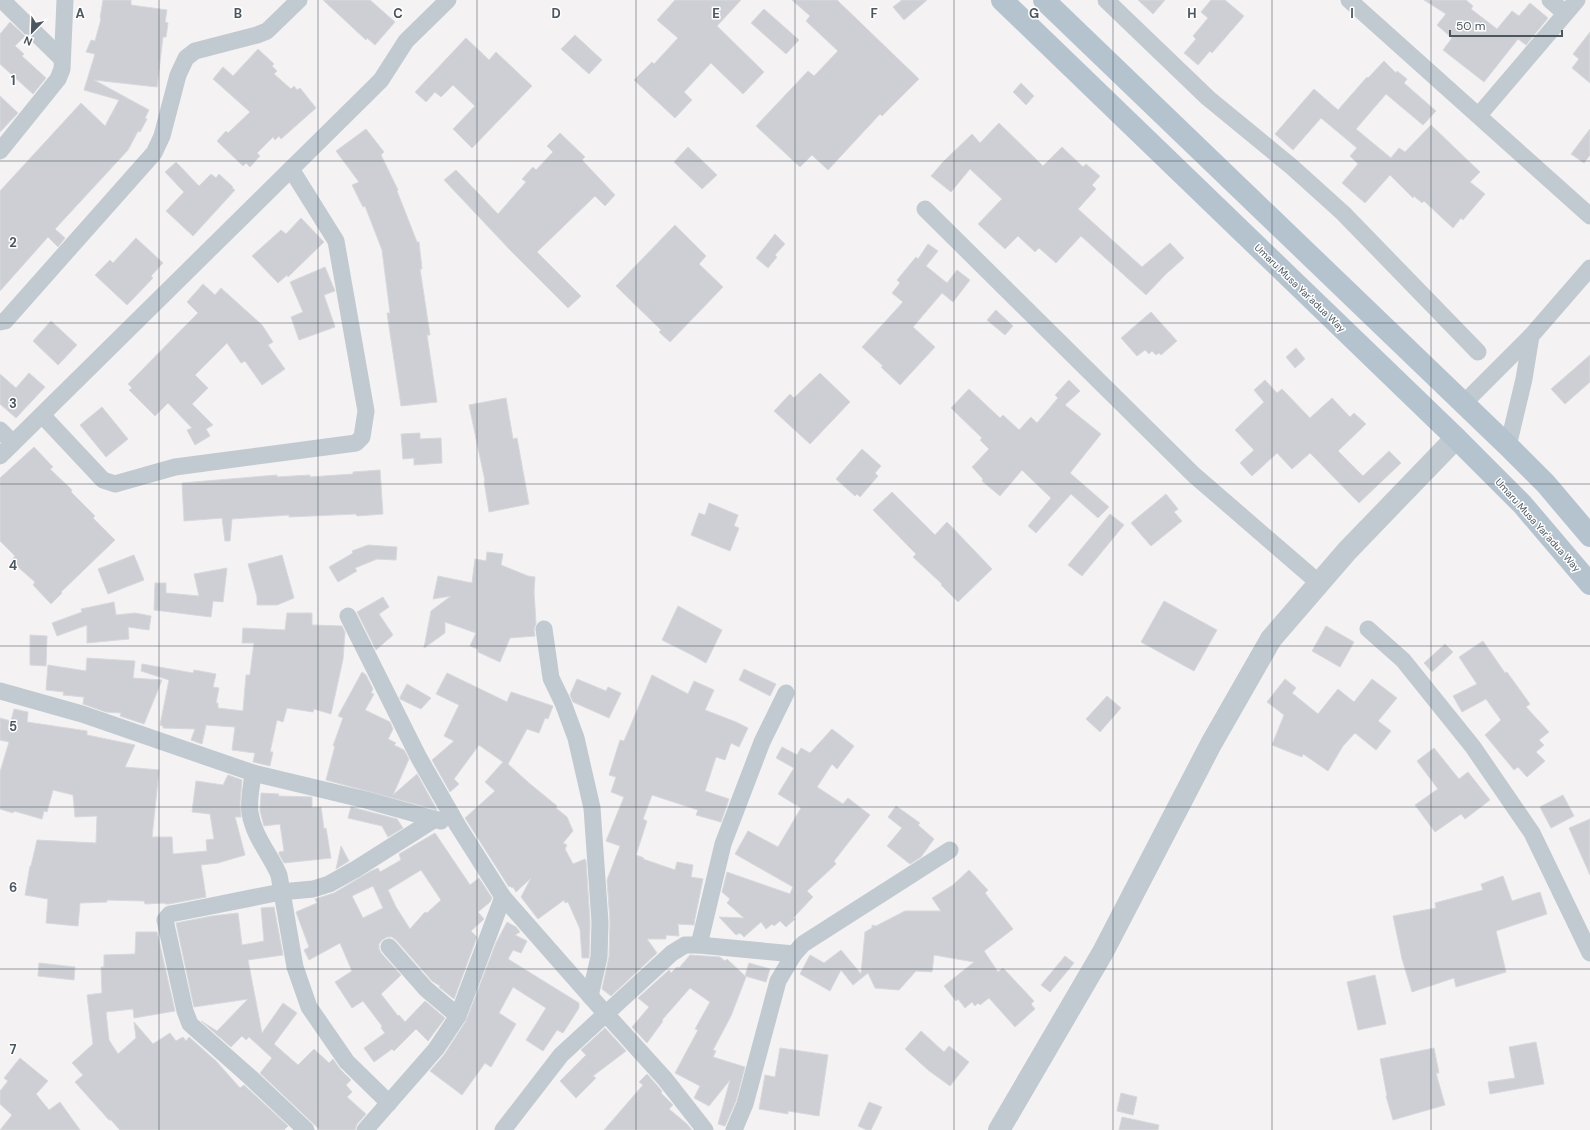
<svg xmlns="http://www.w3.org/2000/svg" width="1590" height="1130" viewBox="0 0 1590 1130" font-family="'DM Sans',sans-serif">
	<rect width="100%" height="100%" fill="#f4f2f3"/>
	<g fill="#cdcfd4" stroke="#d7d9dd" fill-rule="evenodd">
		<polygon points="103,0 131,0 131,5 167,10 165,22 168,23 166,37 163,37 157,87 94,80 149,110 145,118 147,119 140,132 138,131 128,150 55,229 65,238 58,247 48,237 0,291 0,191 81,103 105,126 119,100 84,90 95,54 86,52 91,40 95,41 101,19 100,18"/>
		<polygon points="323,0 370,0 395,22 375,45 367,38 366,40"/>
		<polygon points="675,0 741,0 717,26 764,72 743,94 711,63 684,92 692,100 675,118 634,80 652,62 654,64 678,38 657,20"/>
		<polygon points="792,0 837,0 919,79 882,116 880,114 828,170 812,155 800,167 756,126 808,71 814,76 838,51 806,21 810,16"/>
		<polygon points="902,0 927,0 904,20 893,7"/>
		<polygon points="1138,0 1165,0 1153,14"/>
		<polygon points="1211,0 1225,0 1244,16 1212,53 1210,51 1198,65 1184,53 1196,39 1193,36 1208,18 1201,12"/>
		<polygon points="1424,0 1466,0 1473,6 1471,9 1497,29 1512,11 1519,16 1530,3 1548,18 1526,45 1518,39 1484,82 1443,50 1452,38 1437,25 1446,14"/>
		<polygon points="764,9 799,40 786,54 751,23"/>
		<polygon points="10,22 25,36 15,46 24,54 22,56 46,78 33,94 0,64 0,34"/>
		<polygon points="1590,32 1590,83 1572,68 1579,59 1573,54"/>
		<polygon points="575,35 602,60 589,74 561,49"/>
		<polygon points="466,38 489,60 496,52 532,86 472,148 453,129 475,106 453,85 441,97 435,92 426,102 415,92"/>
		<polygon points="258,49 274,64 272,66 277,71 274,74 291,89 294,86 297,90 300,88 316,108 281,139 279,136 275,140 273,137 257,153 260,156 250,167 246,163 243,166 217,141 226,131 228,133 250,112 213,79 223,67 233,76"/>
		<polygon points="1384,61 1396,73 1397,71 1407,79 1404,83 1436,111 1423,125 1386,94 1356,129 1391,158 1399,148 1405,152 1431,125 1480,172 1470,182 1485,194 1463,220 1461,218 1453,228 1424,201 1422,203 1414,196 1413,198 1390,175 1365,203 1342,183 1358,164 1350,156 1357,148 1321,118 1293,150 1275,134 1314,89 1338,110 1367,77 1368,78"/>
		<polygon points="1021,83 1034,96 1026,105 1013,92"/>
		<polygon points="0,96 18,113 0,132"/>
		<polygon points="999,123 1043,166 1062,147 1083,167 1086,164 1100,176 1092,185 1096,189 1078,209 1142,267 1170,243 1184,258 1166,274 1146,295 1081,236 1056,263 1039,248 1035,252 1018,236 1005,249 978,224 1002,199 970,169 951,192 931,176 943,162 972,134 980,143"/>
		<polygon points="366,129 384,152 381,155 398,190 397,191 417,242 419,242 422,269 420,269 430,335 427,335 437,402 401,406 387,313 390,313 382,250 365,206 363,207 352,185 359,182 336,151"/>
		<polygon points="1590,129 1590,155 1584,163 1571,154"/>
		<polygon points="560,133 585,157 582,160 615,195 605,206 595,196 537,252 581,296 568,308 512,252 444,180 456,170 498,214 526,182 522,179 533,167 536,170 553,152 547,146"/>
		<polygon points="688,147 717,175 702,189 674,162"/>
		<polygon points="176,162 199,186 211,174 216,178 219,174 233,187 232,188 235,190 193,236 166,211 184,192 165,172"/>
		<polygon points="301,218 324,242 288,277 287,275 278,283 252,256 281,230 286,234"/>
		<polygon points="675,225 706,256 699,264 723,287 670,342 659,332 661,330 616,286"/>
		<polygon points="775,234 785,244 775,255 777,257 768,268 756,258"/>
		<polygon points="136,238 163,263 151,276 153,278 127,305 95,275 110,260 113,263"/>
		<polygon points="928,244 938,251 926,266 947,283 957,270 970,280 953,302 942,293 913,327 935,347 900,385 881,367 883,366 862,347 903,302 892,293 900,283 897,280 916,257 918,259"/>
		<polygon points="325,267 335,291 324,295 335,327 299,340 291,317 303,312 290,282"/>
		<polygon points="203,284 215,295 221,288 262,325 273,342 268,345 285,369 262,385 245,361 241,363 227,343 195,375 208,388 192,404 213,425 206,429 210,436 195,445 187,430 192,428 168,403 155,416 129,390 132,388 128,384 198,313 187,302"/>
		<polygon points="996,310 1013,326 1005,335 987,320"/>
		<polygon points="1151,312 1177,341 1161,355 1159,353 1156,355 1152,351 1149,354 1145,350 1137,356 1121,338"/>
		<polygon points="51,321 77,345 58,365 33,341"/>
		<polygon points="1296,348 1305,359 1295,368 1286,357"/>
		<polygon points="1590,355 1590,382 1565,404 1551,389"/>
		<polygon points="29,373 45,387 16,418 0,404 0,374 16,388"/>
		<polygon points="820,373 850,402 810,444 774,411 790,394 794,398"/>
		<polygon points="1069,380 1080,391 1065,405 1101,434 1070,473 1109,507 1098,518 1071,494 1036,533 1028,526 1051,498 1022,470 1000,496 982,481 983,479 972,467 989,449 980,440 982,438 951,408 969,389 1000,418 1003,415 1019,430 1031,417 1037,423 1058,398 1055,395"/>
		<polygon points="1265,380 1277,393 1282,389 1310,418 1332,398 1350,417 1354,413 1366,424 1338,451 1363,476 1389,451 1401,463 1359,503 1310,453 1292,469 1277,453 1252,476 1240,463 1254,450 1235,430 1264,402 1254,390"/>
		<polygon points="506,398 513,439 517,438 529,504 489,512 484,481 485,481 469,405"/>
		<polygon points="102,407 128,439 106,457 80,425"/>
		<polygon points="420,433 420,439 441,438 442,463 414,465 414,458 403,459 401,434"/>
		<polygon points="34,447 53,467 50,469 72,490 71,492 95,516 93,518 115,540 61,592 62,593 51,604 33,585 35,582 11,561 15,556 0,541 0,478"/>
		<polygon points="862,449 881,466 875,473 878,476 860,497 857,494 855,496 836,479"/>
		<polygon points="380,470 383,514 357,516 356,514 289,517 289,515 232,519 230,541 225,541 222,518 184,521 182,483 277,475 277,477 310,475 310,477 353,474 353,472"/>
		<polygon points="892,492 935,535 947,522 992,569 958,602 941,585 942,584 913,557 916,554 873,510"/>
		<polygon points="1166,494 1178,509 1174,512 1182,521 1151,546 1131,523"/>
		<polygon points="709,503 738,515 734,526 739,528 730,551 691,535 699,513 705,515"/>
		<polygon points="1110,514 1124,525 1082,576 1068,565"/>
		<polygon points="368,545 397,547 396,560 377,559 355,568 357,571 338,582 329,567 353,553 352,551"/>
		<polygon points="487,552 503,554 501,565 528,576 535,577 534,592 536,623 534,630 535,636 510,638 500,662 478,652 478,649 470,646 476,633 445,622 445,633 424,648 431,611 451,596 433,599 438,576 472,583 475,559 486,561"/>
		<polygon points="134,555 144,580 108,594 98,569"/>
		<polygon points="282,555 294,598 277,605 257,605 257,597 248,564"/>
		<polygon points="227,568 223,602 213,601 211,617 154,610 155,583 166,583 166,593 199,596 194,574"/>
		<polygon points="383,597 389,607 379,614 393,635 376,650 357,612"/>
		<polygon points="1164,601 1217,630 1194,671 1141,642"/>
		<polygon points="114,602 116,615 135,613 151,616 149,630 128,627 129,639 87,643 87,625 57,636 52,623 82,612 81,609"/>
		<polygon points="678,606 722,630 706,663 692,655 662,640"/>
		<polygon points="287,613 312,613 312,625 342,626 345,632 343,659 331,714 314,709 313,712 287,708 283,722 277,720 270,752 273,752 270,766 253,762 255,753 232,750 235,727 206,725 202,744 191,740 195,729 163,728 163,726 160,725 169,680 141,671 142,664 193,673 194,670 216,674 213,687 219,688 216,703 218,703 218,708 243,711 246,675 250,675 254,643 242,643 243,628 285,630"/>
		<polygon points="1326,626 1354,642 1340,667 1312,651"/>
		<polygon points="30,635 47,636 46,666 30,665"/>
		<polygon points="1483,641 1505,673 1507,672 1530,704 1526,707 1549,732 1539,740 1544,745 1536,752 1545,761 1527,777 1518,767 1514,770 1485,735 1501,720 1486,699 1462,712 1453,696 1477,684 1459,657"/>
		<polygon points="1445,644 1453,652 1432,672 1424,663"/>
		<polygon points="87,658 135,661 133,678 162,680 144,724 120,716 121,713 106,712 83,704 84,697 63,695 64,692 46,690 48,665 86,671"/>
		<polygon points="744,669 776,684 770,696 739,680"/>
		<polygon points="362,672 366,675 373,689 371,693 374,694 365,710 390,722 393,729 388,739 396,743 394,745 404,750 409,759 393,795 417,774 437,810 326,780 335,746 333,746 343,718 338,716"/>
		<polygon points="447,673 507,702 511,692 553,706 548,719 545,718 539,733 527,729 508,764 529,783 557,806 556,808 567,817 573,831 563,843 567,845 565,849 573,864 585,859 586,861 590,922 589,958 582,958 580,929 568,902 565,903 564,900 538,919 521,897 531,878 516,892 513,887 512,888 510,886 509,887 465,818 495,791 485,782 503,762 479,745 454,779 459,784 450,792 432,760 454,741 444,736 459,705 436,694"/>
		<polygon points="652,675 688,694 694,681 714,690 705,710 736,722 748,728 739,747 731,743 725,760 716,757 705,791 729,799 721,822 696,815 698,810 652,795 643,819 647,821 636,855 644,858 643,859 675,870 677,862 693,865 691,877 703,879 695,918 694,925 678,924 679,936 666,935 666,939 647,939 657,953 611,996 602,989 609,957 610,921 607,880 620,846 606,841 624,797 611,792 616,777 609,775 620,740 624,741"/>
		<polygon points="577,679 606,691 608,687 621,693 609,718 573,702 570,695"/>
		<polygon points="1285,679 1296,688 1292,693 1318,714 1338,689 1354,702 1372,679 1397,698 1378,721 1391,731 1376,750 1355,733 1343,746 1328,771 1303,754 1302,757 1272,745 1284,715 1267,702"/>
		<polygon points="407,684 431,698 421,709 400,699 400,697"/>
		<polygon points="1107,696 1121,708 1100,732 1086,719"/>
		<polygon points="14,709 28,712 27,722 87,731 87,735 135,745 125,767 159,770 152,837 172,837 173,854 207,851 206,840 214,839 210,814 192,812 196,781 223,785 228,775 242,780 240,803 241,817 235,817 245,855 218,863 201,865 206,897 169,904 165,904 165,903 145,904 144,901 107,900 107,902 80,903 78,926 46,923 48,899 25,895 30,866 31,866 37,840 96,843 97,816 75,817 73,795 53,790 47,812 44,811 42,819 14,811 13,813 0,809 0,772 9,742 0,740 0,718 11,721"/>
		<polygon points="832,729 854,746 837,769 832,764 817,787 843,804 848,798 870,815 834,861 836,864 807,891 813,897 793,918 795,919 786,927 780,921 774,926 772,924 766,929 761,922 744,937 740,933 736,935 719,917 744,918 727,903 730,899 722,892 727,872 790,894 793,887 735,854 748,831 778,847 801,808 778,794 794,768 776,758 782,747 797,755 801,748 810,753"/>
		<polygon points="1434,748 1459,779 1468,772 1490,800 1465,819 1461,814 1435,832 1415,805 1438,789 1417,761"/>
		<polygon points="261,793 279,794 278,796 312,797 312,808 321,807 324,829 326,828 331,858 284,863 279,854 279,852 284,851 280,824 264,826 260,811"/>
		<polygon points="1563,795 1574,816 1551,828 1540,807"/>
		<polygon points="896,806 920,823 918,825 934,839 921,857 910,864 887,846 902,828 888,817"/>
		<polygon points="351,807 397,819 403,828 388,837 382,826 348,818"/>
		<polygon points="1590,819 1590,875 1569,828"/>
		<path d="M435,833L470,885L479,878L492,898L490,902L478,912L484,919L471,931L477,937L454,999L439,987L440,986L432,981L396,940L392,937H387L382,940L379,944V949L381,953L401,975L381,994L398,1016L399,1015L405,1022L425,1001L445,1018L428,1041L416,1029L394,1051L392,1049L374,1062L364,1048L385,1033L381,1028L382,1026L363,1001L352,1008L335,982L352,971L340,943L309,960L304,950L309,947L296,912L317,903L315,899L334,893L371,871L378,868L380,872L401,860L399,854ZM421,870L441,900L427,913L425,912L410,929L396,907L388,890ZM373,886L383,908L363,918L352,896Z"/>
		<polygon points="341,846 349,861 336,869"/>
		<polygon points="969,870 988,890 985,893 1013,929 984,951 998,972 1003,968 1034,1001 1031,1004 1035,1009 1015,1027 989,998 980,1005 978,1003 975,1006 972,1002 965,1008 958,999 956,1001 944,986 974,962 934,955 932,972 916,971 899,990 875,988 868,973 853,985 841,970 830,991 800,974 810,955 824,963 841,950 861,974 865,932 872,928 872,925 876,926 905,911 941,911 932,898 953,885"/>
		<polygon points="1503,876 1512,901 1540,892 1547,914 1496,931 1506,972 1456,987 1454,978 1412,992 1402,959 1393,916 1436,908 1435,903 1483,890 1481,884"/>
		<polygon points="274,907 283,955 248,960 262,1033 283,1003 297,1013 274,1044 298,1065 314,1049 329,1063 333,1059 340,1069 351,1080 346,1085 352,1092 347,1097 366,1114 357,1124 355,1130 320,1130 260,1073 272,1058 249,1037 246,1040 242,1036 231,1047 201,1021 217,1031 248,999 194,1007 176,923 212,916 238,913 242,945 254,943 264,941 261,908"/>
		<polygon points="507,922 516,927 520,932 515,935 527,941 521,953 513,950 508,959 579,1003 579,1008 563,1033 557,1030 543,1051 526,1040 546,1008 513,987 499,1013 516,1024 491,1067 485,1063 462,1095 430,1071 444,1055 466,1021 496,943"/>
		<polygon points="136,932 157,932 175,1011 134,1018 133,1009 106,1012 109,1040 118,1054 136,1038 134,1022 153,1044 170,1033 176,1041 183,1037 186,1041 189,1037 216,1061 240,1088 244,1085 288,1126 284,1130 120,1130 111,1120 109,1120 75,1082 83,1075 72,1063 93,1044 87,995 102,993 101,967 104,967 104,955 135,954"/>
		<polygon points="690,955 720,957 725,961 727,959 745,976 749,963 770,969 766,982 745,976 746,977 731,1016 713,1050 716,1051 713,1057 745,1067 736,1101 725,1126 718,1124 730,1080 709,1106 694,1098 700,1086 675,1073 698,1030 695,1029 710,1002 690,988 662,1020 663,1021 647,1043 632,1027 649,1007 638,998 669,970 671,973 677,967 679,968"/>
		<polygon points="1065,956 1074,963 1050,992 1041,985"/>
		<polygon points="39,963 75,967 74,980 38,976"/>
		<polygon points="1375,975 1386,1024 1358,1030 1347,982"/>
		<polygon points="605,1028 626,1051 593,1076 596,1078 576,1098 560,1081 586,1055 581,1050"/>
		<polygon points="921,1031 944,1052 949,1046 969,1062 950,1086 928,1070 905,1049"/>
		<polygon points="1536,1042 1544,1084 1490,1094 1488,1082 1515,1078 1509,1047"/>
		<polygon points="780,1048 828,1055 819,1116 788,1111 788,1114 759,1109 765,1075 775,1077"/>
		<polygon points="1434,1048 1439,1073 1436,1073 1445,1105 1393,1120 1386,1096 1387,1096 1380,1059"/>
		<polygon points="20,1058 48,1081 36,1094 49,1110 60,1102 80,1130 0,1130 12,1115 0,1104 0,1091 8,1081 4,1078"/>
		<polygon points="647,1074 662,1091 661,1093 673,1105 669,1109 687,1124 692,1130 604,1130 643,1085 639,1082"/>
		<polygon points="1121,1093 1137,1097 1133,1115 1117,1111"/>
		<polygon points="869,1102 882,1107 871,1130 867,1130 858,1126"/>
		<polygon points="1122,1117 1159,1125 1158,1130 1119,1130"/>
	</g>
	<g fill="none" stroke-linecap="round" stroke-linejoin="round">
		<g stroke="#c1cad0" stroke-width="17">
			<polyline points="2,0 62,59"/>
			<polyline points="1106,0 1208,98 1292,167 1343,213 1478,352"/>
			<polyline points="1349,0 1590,216"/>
			<polyline points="1550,0 1565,13"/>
			<polyline points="1479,115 1577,0"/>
			<polyline points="0,151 58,79 62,69 65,0"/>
			<polyline points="925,209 1194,475 1319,583"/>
			<polyline points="0,322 5,321 154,153 162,136 178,75 186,58 195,51 257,35 267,31 299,0"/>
			<polyline points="1464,403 1531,336"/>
			<polyline points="42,415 103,480 115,484 175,467 356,443 362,437 366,411 336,241 291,169"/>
			<polyline points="0,430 13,443"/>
			<polyline points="1508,446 1524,379 1531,336 1590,268"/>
			<polyline points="0,456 369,92 381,80 406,41 448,0"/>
			<polyline points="348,616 419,758 458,826 503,897 606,1014 665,1079 705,1130"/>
			<polyline points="544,629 551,678 563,703 576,738 592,808 600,922 599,957 590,996"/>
			<polyline points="1368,629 1403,660 1473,747 1532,833 1590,953"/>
			<polyline points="0,691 82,714 253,773 366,800 441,821"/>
			<path d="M253,773C252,785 248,801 250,813C254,837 270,854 279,875L295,967L309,1007L347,1062L389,1103"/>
			<polyline points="699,945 723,844 762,742 786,693"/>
			<polyline points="389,947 426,989 458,1016"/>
			<polyline points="306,1130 250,1077 190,1024 185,1011 165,920 170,914 181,912 281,892 313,889 329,884 356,869 435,819"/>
			<polyline points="365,1130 436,1049 458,1016 503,897"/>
			<polyline points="503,1130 561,1055 672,953 685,945 699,945 794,954"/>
			<polyline points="734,1130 745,1104 778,981 794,954 803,944 950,850"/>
		</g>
		<polyline stroke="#c1cad0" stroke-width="22" points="999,1130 1103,952 1211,744 1271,639 1347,551 1456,438"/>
		<g stroke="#b4c3ce" stroke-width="22">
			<polyline points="1002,0 1456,438 1522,504 1590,584"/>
			<polyline points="1044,0 1508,446 1546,484 1590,536"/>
		</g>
	</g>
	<path fill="none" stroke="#4b565f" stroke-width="1" stroke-opacity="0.55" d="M159,0V1130M318,0V1130M477,0V1130M636,0V1130M795,0V1130M954,0V1130M1113,0V1130M1272,0V1130M1431,0V1130M0,161H1590M0,323H1590M0,484H1590M0,646H1590M0,807H1590M0,969H1590"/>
	<g text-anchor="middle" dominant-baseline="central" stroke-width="3" stroke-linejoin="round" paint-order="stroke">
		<g font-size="10" fill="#4b565f" stroke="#fff">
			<text transform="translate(1300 288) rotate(44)">Umaru Musa Yar'adua Way</text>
			<text transform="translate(1538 525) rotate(48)">Umaru Musa Yar'adua Way</text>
		</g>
	</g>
	<g font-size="13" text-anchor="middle" font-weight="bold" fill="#4b565f" stroke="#fff" stroke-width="3" stroke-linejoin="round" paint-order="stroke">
		<text x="80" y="18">A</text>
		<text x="238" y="18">B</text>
		<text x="398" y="18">C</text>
		<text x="556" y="18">D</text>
		<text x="716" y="18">E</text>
		<text x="874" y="18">F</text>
		<text x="1034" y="18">G</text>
		<text x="1192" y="18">H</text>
		<text x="1352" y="18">I</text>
		<text x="13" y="85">1</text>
		<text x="13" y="247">2</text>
		<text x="13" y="408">3</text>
		<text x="13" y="570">4</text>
		<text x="13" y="731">5</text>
		<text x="13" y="892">6</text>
		<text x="13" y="1054">7</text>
	</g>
	<g transform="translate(32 32) rotate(203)" stroke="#ffffff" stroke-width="3" paint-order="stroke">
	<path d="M0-3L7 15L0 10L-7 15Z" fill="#4b565f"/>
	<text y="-6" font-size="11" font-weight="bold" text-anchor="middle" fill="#4b565f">N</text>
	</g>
	<path d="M1450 30v6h112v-6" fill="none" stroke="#4b565f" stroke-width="2"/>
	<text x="1456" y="30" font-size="12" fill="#4b565f" stroke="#ffffff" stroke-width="3" paint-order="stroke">50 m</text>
</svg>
